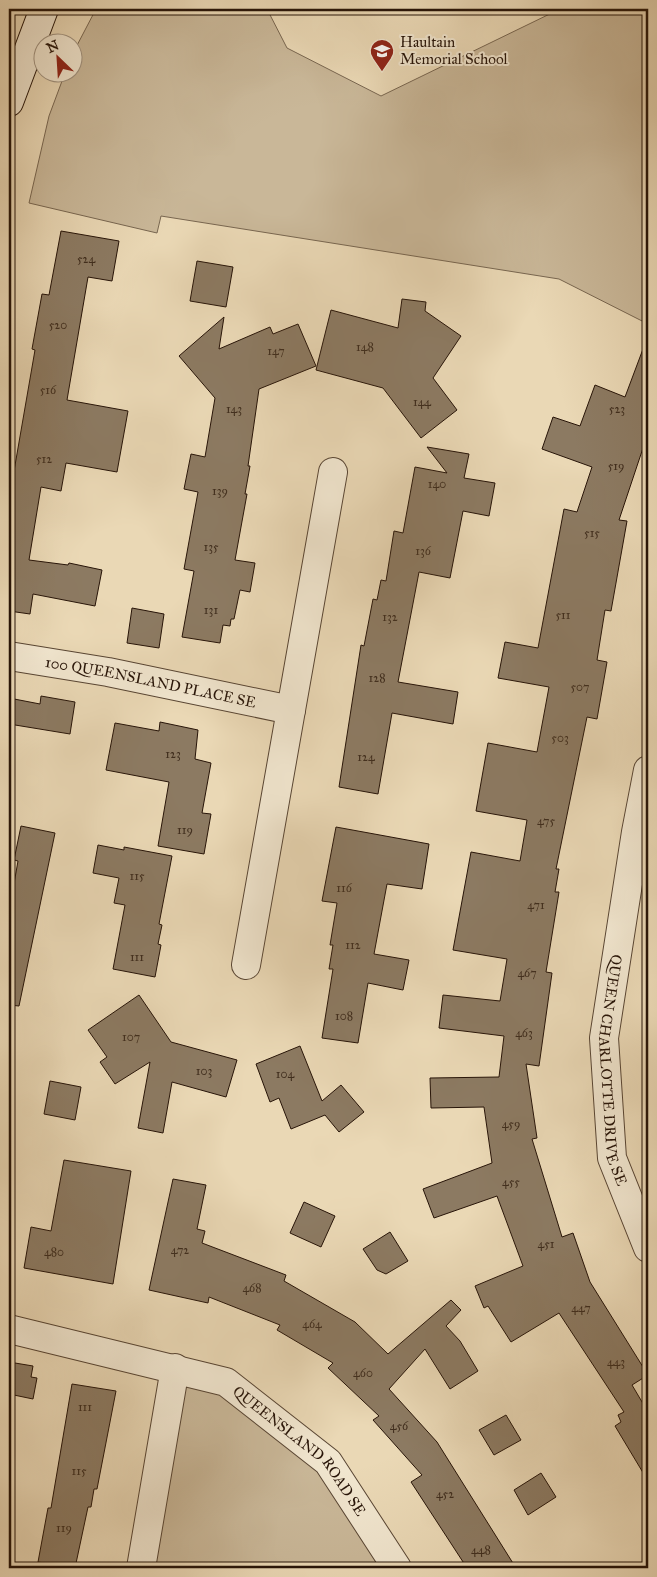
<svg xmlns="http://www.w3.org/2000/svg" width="657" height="1577" viewBox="0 0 657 1577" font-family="'IM FELL Great Primer',serif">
	<rect width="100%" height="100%" fill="#ead8b5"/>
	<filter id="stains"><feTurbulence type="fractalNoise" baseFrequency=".004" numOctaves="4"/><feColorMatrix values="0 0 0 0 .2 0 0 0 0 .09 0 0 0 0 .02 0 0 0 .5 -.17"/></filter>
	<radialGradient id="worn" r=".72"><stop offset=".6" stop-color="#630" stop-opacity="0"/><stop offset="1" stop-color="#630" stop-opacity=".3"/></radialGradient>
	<g fill="#c9b798" stroke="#786650">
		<polygon points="96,9 267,9 287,48 381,96 560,9 648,9 648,324 559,279 161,216 157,233 29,203 49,116 65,73 72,72 73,53"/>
		<polygon points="175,1368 226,1382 328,1462 397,1568 141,1568"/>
	</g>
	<g fill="#8c7a62" stroke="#271408">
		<polygon points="61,231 119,241 112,281 88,277 67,400 128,411 117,472 66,463 61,491 41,487 29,560 68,565 69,563 102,570 95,606 33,594 30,614 9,611 9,500 35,350 32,349 42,294 49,295"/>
		<polygon points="197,261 233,267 226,307 190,301"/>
		<polygon points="402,299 426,302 425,311 461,336 433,378 457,410 421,438 383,388 316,370 331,310 398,328"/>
		<polygon points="224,317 219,349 270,327 273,334 298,324 316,366 259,389 248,466 250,466 245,494 247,494 235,560 255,563 250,592 240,590 234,619 231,619 230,626 223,625 220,643 182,637 194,571 184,569 198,492 184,489 191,454 205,457 215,398 179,356"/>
		<polygon points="646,341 648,341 648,433 619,520 627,521 611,611 605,610 597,660 607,662 597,719 587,717 556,869 559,869 555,892 559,892 546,972 552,973 539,1066 526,1064 537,1138 532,1139 562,1237 573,1233 590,1282 648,1375 632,1385 648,1412 648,1481 615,1426 621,1422 618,1415 624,1412 559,1313 511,1342 488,1306 484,1308 475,1286 523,1266 497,1196 434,1218 423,1189 492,1163 484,1107 431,1108 430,1078 499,1077 504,1036 439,1028 443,995 500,1001 507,959 453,950 471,852 520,861 527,820 476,811 488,743 537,752 549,687 498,678 505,642 538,648 564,509 577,512 592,467 542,449 553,417 580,426 595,385 625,397"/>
		<polygon points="427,447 469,454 464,478 495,483 489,516 463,511 450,578 419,572 398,682 458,692 453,724 392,713 378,794 339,787 361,645 364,646 373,599 377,600 381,580 386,581 394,531 403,533 415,467 447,473"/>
		<polygon points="132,608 164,614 159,648 127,643"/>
		<polygon points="41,696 75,702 70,734 9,724 9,698 40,704"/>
		<polygon points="160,722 198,730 195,759 211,763 202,813 211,814 204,854 158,846 169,782 106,770 115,723 159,731"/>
		<polygon points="21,826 55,833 19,1006 9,1005 9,912 18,861 14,860"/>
		<polygon points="336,827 429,844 422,889 387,884 374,954 409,960 403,990 368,983 358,1043 322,1038 333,969 329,969 333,945 330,945 337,903 322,901"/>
		<polygon points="98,845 124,850 124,847 172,856 159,924 162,925 158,944 161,945 155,977 113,969 125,905 114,903 119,878 93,873"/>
		<polygon points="139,995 171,1042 237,1060 226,1097 172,1082 163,1133 138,1128 150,1062 115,1084 100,1062 107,1057 88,1030"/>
		<polygon points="300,1046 322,1101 341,1085 364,1112 339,1132 325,1115 291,1129 279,1098 270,1102 256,1064"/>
		<polygon points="50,1081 81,1087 75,1120 44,1114"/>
		<polygon points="64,1160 131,1171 113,1284 24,1268 31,1227 51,1231"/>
		<polygon points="173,1179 206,1185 197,1229 205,1231 202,1243 286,1275 284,1281 355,1322 388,1354 451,1300 461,1310 446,1326 460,1341 478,1371 450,1389 425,1349 389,1389 437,1442 516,1568 467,1568 411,1482 422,1475 373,1420 379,1416 328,1368 333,1363 277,1330 280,1325 209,1297 208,1303 149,1290"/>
		<polygon points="304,1202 335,1216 321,1247 290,1233"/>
		<polygon points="390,1232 408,1261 386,1274 377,1270 363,1249"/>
		<polygon points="9,1362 33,1366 31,1377 37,1378 33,1399 9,1394"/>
		<polygon points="72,1384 116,1391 97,1489 94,1489 91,1507 88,1507 75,1568 38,1562 48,1508 51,1508"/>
		<polygon points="506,1415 521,1440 494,1455 479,1430"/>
		<polygon points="541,1473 556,1497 528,1515 514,1490"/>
	</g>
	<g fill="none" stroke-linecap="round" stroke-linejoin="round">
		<g stroke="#584533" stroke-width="30">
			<g id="street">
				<path id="s1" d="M9,656L108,672L291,710"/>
				<path id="s2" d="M648,770L636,832L604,1038L612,1158L648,1248"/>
				<polyline points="246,965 333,472"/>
				<path id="s3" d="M9,1329L226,1382L328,1462L397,1568"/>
				<polyline points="141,1568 175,1368"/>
			</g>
		</g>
		<g stroke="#271408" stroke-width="30">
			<polyline id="secondary" points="9,102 44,9"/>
		</g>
		<use href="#street" stroke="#f1e6cf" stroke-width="28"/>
		<use href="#secondary" stroke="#f1e6cf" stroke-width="28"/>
	</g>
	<defs>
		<g id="school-pin" transform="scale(1.25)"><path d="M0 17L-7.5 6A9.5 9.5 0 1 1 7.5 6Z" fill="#8f2418" stroke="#f1e6cf"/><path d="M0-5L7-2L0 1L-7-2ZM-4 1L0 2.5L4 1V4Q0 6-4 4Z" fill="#fff"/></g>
	</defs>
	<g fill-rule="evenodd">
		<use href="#school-pin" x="382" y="51"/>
	</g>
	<g text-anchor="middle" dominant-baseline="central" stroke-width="4" stroke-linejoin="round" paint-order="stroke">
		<g font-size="12" fill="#402e1e">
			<text x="86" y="259">524</text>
			<text x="58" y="325">520</text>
			<text x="365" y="347">148</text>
			<text x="276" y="351">147</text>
			<text x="48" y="390">516</text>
			<text x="422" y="402">144</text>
			<text x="234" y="409">143</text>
			<text x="617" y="409">523</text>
			<text x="44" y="459">512</text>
			<text x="616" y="466">519</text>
			<text x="437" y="484">140</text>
			<text x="220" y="491">139</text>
			<text x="592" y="533">515</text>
			<text x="211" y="547">135</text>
			<text x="423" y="551">136</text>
			<text x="211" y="610">131</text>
			<text x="563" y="615">511</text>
			<text x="390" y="617">132</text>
			<text x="377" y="678">128</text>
			<text x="580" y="687">507</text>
			<text x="560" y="738">503</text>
			<text x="173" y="754">123</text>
			<text x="366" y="757">124</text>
			<text x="546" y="821">475</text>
			<text x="185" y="830">119</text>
			<text x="137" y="876">115</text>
			<text x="344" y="888">116</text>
			<text x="536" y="905">471</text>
			<text x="353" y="945">112</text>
			<text x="137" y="957">111</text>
			<text x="527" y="973">467</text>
			<text x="344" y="1016">108</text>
			<text x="524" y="1033">463</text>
			<text x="131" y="1037">107</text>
			<text x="204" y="1071">103</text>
			<text x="285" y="1074">104</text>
			<text x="511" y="1124">459</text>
			<text x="511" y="1182">455</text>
			<text x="546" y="1244">451</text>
			<text x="180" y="1250">472</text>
			<text x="54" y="1252">480</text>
			<text x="252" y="1288">468</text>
			<text x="581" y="1308">447</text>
			<text x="312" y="1324">464</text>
			<text x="616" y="1362">443</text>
			<text x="363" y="1373">460</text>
			<text x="85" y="1407">111</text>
			<text x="399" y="1426">456</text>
			<text x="79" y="1471">115</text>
			<text x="445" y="1494">452</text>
			<text x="64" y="1528">119</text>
			<text x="481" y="1550">448</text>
		</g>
		<g font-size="15" fill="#271408" stroke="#f1e6cf" text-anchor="start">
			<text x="400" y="42">Haultain<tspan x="400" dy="17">Memorial School</tspan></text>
		</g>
		<g font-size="15" fill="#271408" stroke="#f1e6cf">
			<text stroke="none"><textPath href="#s1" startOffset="144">100 QUEENSLAND PLACE SE</textPath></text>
			<text stroke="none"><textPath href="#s2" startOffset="304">QUEEN CHARLOTTE DRIVE SE</textPath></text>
			<text stroke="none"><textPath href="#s3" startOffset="325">QUEENSLAND ROAD SE</textPath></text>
		</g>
	</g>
	<rect width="657" height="1577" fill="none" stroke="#ead8b5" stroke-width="30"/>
	<rect x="10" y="10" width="637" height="1557" fill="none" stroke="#271408" stroke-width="2.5"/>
	<rect x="15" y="15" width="627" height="1547" fill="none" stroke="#271408"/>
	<g transform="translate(58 58) rotate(335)"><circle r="24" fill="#f1e6cf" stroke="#a0927f"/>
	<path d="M0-4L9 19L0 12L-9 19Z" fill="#8f2418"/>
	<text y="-8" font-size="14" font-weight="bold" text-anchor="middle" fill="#271408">N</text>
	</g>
	<rect width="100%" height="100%" filter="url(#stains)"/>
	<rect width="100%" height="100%" fill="url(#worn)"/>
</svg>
